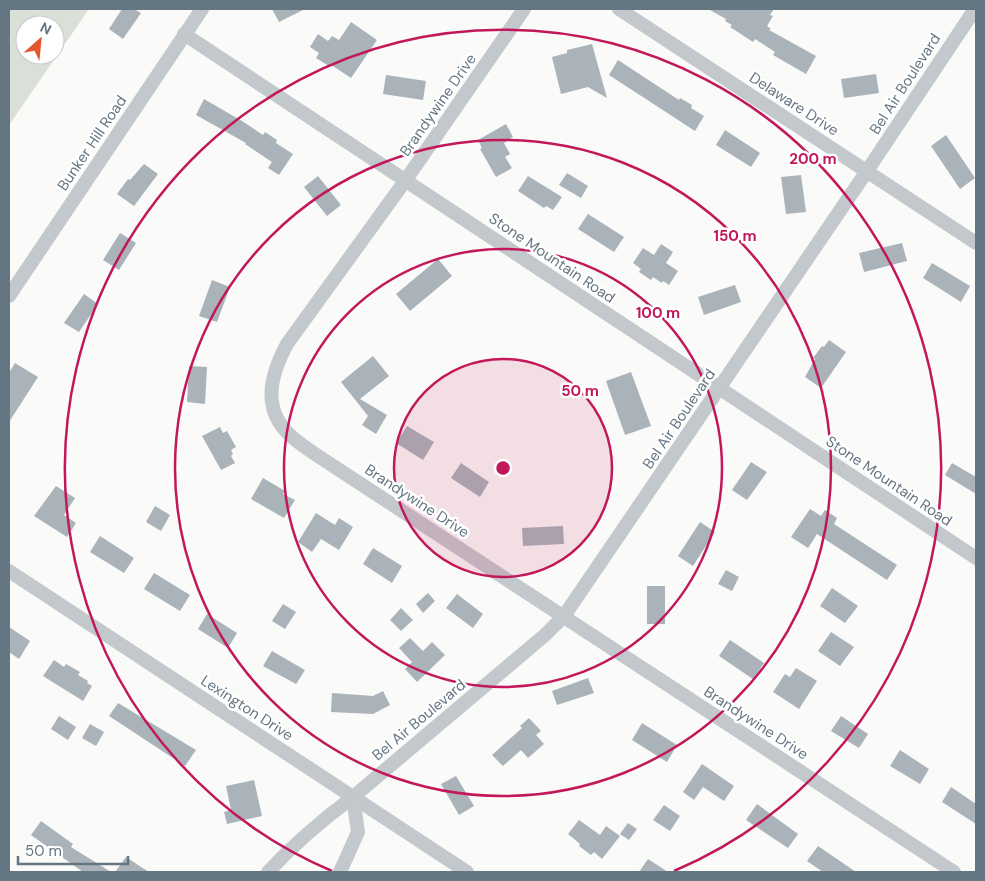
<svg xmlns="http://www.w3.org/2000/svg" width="985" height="881" viewBox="0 0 985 881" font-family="'DM Sans',sans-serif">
	<rect width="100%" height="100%" fill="#fafaf8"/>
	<path fill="#dadfd7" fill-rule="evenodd" d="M9,9H89L9,125ZM25,25H55V55H25Z"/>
	<g fill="#aab3b9">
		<polygon points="122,9 134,9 141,13 123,39 109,29"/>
		<polygon points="272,9 305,9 279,22"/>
		<polygon points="708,9 774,9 770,15 773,16 767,26 771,29 769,30 816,56 806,74 773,55 775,52 755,39 753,42 730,27 732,25 725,21 726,19"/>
		<polygon points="351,22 377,40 351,78 330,64 329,66 316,58 319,53 310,47 318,34 328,41 332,36 339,40"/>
		<polygon points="592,44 607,98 588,87 561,94 552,57 567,53 567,50"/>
		<polygon points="618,60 679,100 680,98 692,105 691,108 704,116 695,131 609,75"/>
		<polygon points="876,74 879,93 844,98 841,79"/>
		<polygon points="386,75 426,81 423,100 383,94"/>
		<polygon points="204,99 242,121 263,135 265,132 277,140 276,143 293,154 279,175 268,168 272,162 245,144 246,143 196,115"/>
		<polygon points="506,124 513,137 504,143 510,154 505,157 512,168 496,177 480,149 482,148 478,140"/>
		<polygon points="725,130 760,153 751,167 716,145"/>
		<polygon points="946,135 975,178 960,189 931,146"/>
		<polygon points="144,164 158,174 134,206 117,194 128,179 130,180"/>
		<polygon points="567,173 588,186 581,198 559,185"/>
		<polygon points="801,175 806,212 786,214 781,177"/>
		<polygon points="318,176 341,205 327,216 304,187"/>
		<polygon points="528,176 562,197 553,210 546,206 544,208 518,191"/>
		<polygon points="588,214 624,237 614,252 578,229"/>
		<polygon points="120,233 136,243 119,270 103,260"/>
		<polygon points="902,243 907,261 864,272 859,253"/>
		<polygon points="661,244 673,252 666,263 678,271 669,285 663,281 662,283 653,277 651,280 639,272 641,269 633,263 643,248 654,255"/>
		<polygon points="438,259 452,276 410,311 396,294"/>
		<polygon points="932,263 970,286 961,302 923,278"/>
		<polygon points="212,280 230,287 217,322 199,316"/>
		<polygon points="735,285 741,302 704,315 698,297"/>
		<polygon points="84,294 98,304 79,332 64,323"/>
		<polygon points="829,340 846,352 821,388 805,377 815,359 813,358 822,346 824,347"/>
		<polygon points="373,356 389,376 360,399 387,415 376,434 362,425 368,416 341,382"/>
		<polygon points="15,363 38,377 9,422 9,373"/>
		<polygon points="189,366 207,367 205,404 187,402"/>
		<polygon points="631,372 651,426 625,435 606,381"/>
		<polygon points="407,426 434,442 423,460 396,443"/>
		<polygon points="220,427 223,433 227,431 236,447 231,450 233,454 231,456 235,463 221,470 202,436"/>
		<polygon points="751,462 767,472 747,500 732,490"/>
		<polygon points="461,463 489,482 480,497 451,478"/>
		<polygon points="952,463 976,477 976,494 945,475"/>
		<polygon points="263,478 285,491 283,494 295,500 284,518 251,499"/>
		<polygon points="56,486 75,498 64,515 76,523 67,537 34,516"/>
		<polygon points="155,506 170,515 161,531 146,522"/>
		<polygon points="810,509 821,516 825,510 837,518 834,524 897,565 887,580 817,534 808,548 791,537"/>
		<polygon points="316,513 335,525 339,518 353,527 339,550 321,539 312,552 298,542"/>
		<polygon points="700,522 715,532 693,566 678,556"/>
		<polygon points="563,526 564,544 523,546 522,528"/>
		<polygon points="100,536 134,558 124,573 90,552"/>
		<polygon points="373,548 402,566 392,583 363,564"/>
		<polygon points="726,570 739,577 732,591 718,584"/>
		<polygon points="154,573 190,595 180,611 144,589"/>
		<rect x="647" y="586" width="18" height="38"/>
		<polygon points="832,588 858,606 845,623 820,606"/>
		<polygon points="428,593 435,601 423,613 416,604"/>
		<polygon points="457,594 483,614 473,628 446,608"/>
		<polygon points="283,604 296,612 285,629 272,621"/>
		<polygon points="401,608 413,620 401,631 390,620"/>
		<polygon points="207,614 237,633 228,648 198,629"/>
		<polygon points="9,627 30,641 19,659 9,652"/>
		<polygon points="831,632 854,647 840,666 818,651"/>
		<polygon points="410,638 423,651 432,642 445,655 417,682 405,669 412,662 399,648"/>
		<polygon points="730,640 764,663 753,679 719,656"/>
		<polygon points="272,651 305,670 296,684 263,666"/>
		<polygon points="54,660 64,667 66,664 80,672 78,675 88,681 87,683 92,686 83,701 43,676"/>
		<polygon points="796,668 817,681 799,709 773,692 785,674 790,677"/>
		<polygon points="588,678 594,693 557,705 552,691"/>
		<polygon points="383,691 390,705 373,714 331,712 332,693 373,696"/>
		<polygon points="118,703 196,750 185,766 109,716"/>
		<polygon points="59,716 76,727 68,740 51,729"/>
		<polygon points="841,716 868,734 859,748 831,731"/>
		<polygon points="529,718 541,731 536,735 544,744 528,758 521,750 503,766 492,755 522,728 520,726"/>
		<polygon points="642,723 677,745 667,762 632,740"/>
		<polygon points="90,724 104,732 96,746 82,738"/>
		<polygon points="900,750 929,769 920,784 890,766"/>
		<polygon points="702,764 734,786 724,801 703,787 694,800 683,792"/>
		<polygon points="456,776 474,806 459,815 441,784"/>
		<polygon points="254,780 262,816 227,824 224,812 231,810 226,786"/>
		<polygon points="951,787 976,804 976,824 942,802"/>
		<polygon points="757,804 798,834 788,848 746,820"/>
		<polygon points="664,805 680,816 670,831 653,820"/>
		<polygon points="579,820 600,835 606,826 620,836 602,859 594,852 591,855 579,846 580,844 568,834"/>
		<polygon points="41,821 73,844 71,847 111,872 83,872 31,835"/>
		<polygon points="628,823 637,829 629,840 620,834"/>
		<polygon points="818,846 856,872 823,872 807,861"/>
		<polygon points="126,857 138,865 149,872 115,872"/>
		<polygon points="648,859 668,872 639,872"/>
	</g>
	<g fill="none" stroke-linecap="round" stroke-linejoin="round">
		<g stroke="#c3c8cc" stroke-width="14">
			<path d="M524,9L405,181L287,344C270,376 261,410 292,437C300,444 309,450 318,456L954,872"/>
			<polyline points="619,9 976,243"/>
			<polyline points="184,34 976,558"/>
			<polyline points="9,296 202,9"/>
			<polyline points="9,571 467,872"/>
			<path d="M268,872C294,844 322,820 353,797L545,635L564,616L867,171L975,9"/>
			<polyline points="340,872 358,832 353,797"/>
		</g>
	</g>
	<circle cx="503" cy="468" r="109" fill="#c2185b" fill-opacity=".12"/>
	<g fill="none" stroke="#c2185b" stroke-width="2.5">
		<circle cx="503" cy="468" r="109"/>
		<circle cx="503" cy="468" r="219"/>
		<circle cx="503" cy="468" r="328"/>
		<path d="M332 871A438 438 0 1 1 674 871"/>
	</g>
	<g text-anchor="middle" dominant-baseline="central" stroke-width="5" stroke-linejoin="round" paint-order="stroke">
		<g font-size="15" fill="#657683" stroke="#fff">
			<text transform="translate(905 84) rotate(-57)">Bel Air Boulevard</text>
			<text transform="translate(794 104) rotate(33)">Delaware Drive</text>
			<text transform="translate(438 105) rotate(-55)">Brandywine Drive</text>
			<text transform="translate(92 143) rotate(-56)">Bunker Hill Road</text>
			<text transform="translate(552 258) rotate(34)">Stone Mountain Road</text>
			<text transform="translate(679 419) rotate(-56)">Bel Air Boulevard</text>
			<text transform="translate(889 481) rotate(34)">Stone Mountain Road</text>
			<text transform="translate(417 501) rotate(33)">Brandywine Drive</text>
			<text transform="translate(247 708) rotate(33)">Lexington Drive</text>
			<text transform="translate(419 720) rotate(-40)">Bel Air Boulevard</text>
			<text transform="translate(756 723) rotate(33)">Brandywine Drive</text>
		</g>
	</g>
	<circle cx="503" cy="468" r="8" fill="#c2185b" stroke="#fff" stroke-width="2.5"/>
	<g font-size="15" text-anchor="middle" font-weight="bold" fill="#c2185b" stroke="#fff" stroke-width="5" stroke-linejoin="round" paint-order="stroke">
		<text x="813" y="164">200 m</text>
		<text x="735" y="241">150 m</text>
		<text x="658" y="318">100 m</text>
		<text x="580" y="396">50 m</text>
	</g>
	<rect width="985" height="881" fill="none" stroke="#657683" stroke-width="20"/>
	<g transform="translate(40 40) rotate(27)"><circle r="24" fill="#ffffff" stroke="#c1c8cd"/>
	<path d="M0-4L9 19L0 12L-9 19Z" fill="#e4572e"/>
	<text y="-8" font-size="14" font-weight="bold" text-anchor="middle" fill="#657683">N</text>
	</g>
	<path d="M18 856v8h110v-8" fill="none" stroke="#657683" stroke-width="2.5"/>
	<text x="25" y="856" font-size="15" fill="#657683" stroke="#ffffff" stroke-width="4" paint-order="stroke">50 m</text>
</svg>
